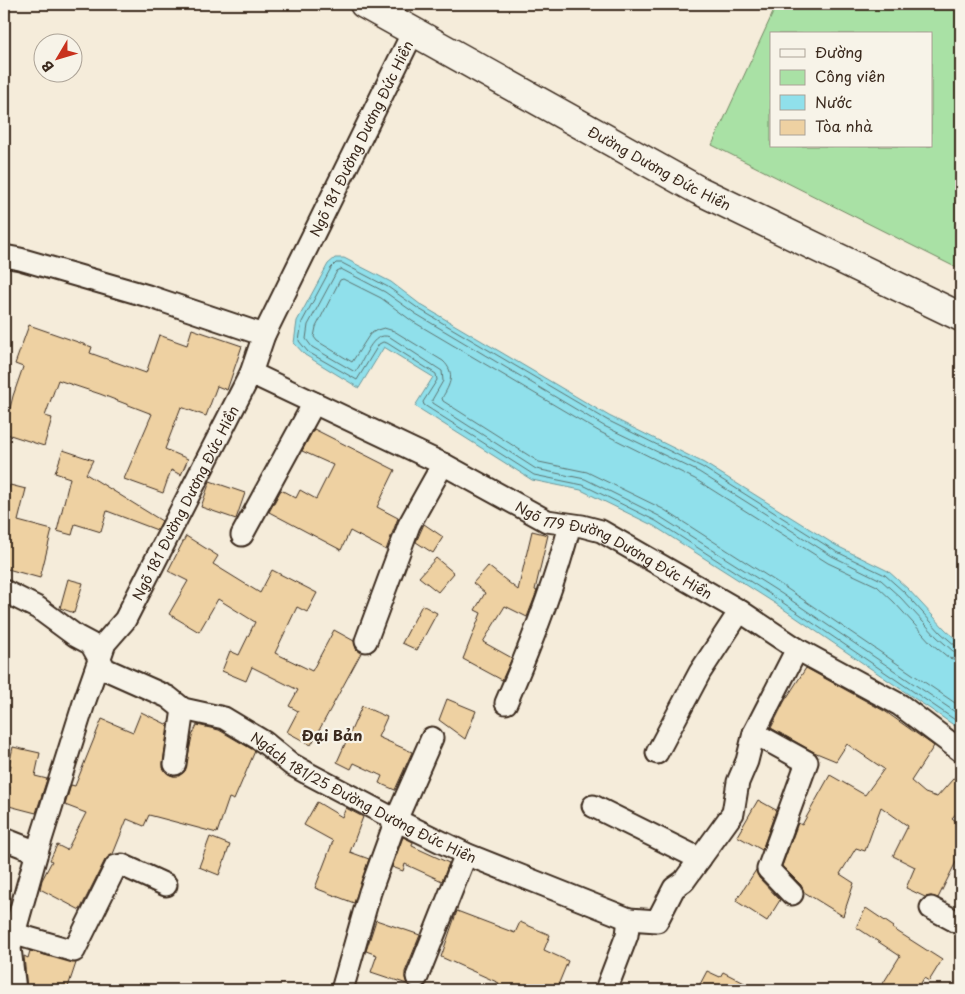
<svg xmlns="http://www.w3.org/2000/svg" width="965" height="994" viewBox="0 0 965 994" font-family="'Playpen Sans',sans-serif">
	<rect width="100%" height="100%" fill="#f5ecda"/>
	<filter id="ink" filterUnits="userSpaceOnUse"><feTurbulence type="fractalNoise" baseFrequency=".02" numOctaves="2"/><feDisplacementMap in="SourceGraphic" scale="10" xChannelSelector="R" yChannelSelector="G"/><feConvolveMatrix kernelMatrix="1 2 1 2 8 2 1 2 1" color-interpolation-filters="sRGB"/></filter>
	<g filter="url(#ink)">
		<path fill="#a9e1a5" stroke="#728662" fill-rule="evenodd" d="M777,4H961V270L712,145ZM771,34H931V146H771Z"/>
		<polygon fill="#90e0eb" stroke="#6e9799" points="335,258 344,258 391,282 421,305 609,416 704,463 837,546 888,571 908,589 945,629 961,644 961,730 776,604 654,526 581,490 532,480 415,406 433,377 384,347 359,388 305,355 294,343 297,321 328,264"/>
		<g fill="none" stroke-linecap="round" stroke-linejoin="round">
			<g stroke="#5d7370" stroke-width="1">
				<polyline points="961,647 956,646 941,633 904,592 885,575 835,551 702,467 607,420 419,309 388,287 342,263 336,263 331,268 302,322 299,341 308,352 357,380 379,344 383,342 387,343 436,374 437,380 423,402 424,405 534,475 583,485 656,521 779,600 961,724"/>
				<path d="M961,653L953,651L937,637L900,597L881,580L832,556L699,472L604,426L416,314L385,292L341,269L337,271L308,325L306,339L312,347L355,372C365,361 371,330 390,337L442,371L443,381L432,400L433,403L536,469L585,479L659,516L782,594L961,716"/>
				<path d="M961,661L949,658L932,644L894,602L877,586L828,563L695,479L600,432L412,321L381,298L343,279L340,280L316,327L314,337L317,341L352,362L370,334L377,330L384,328L394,331L443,361C456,373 450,385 442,398L443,401L539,462L587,472L663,509L786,588L961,707"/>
			</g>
		</g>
		<g fill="#eed1a2" stroke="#3b2a1e">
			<polygon points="29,325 92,347 90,353 146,373 159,335 187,345 192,329 242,346 227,390 217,386 206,416 181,407 165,449 188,459 181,475 171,470 163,493 124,479 152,414 100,394 58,380 45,416 52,418 44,446 4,433 13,396 23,367 15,364"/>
			<polygon points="314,429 395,470 377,507 398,518 386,550 350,531 341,550 269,512 281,490 296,498 300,490 316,499 333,465 302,451"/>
			<polygon points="63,450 93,460 86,474 162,521 157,530 107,511 101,532 75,524 72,535 57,531 70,478 55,473"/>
			<polygon points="210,481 245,493 236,519 201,507"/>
			<polygon points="10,485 26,489 18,521 52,530 40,578 4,568 4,511"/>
			<polygon points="424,524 443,537 433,553 416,542"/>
			<polygon points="532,531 548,535 535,590 537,591 527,617 505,606 483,642 512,658 502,680 463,659 481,613 475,610 485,593 473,583 488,566 518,590"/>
			<polygon points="186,536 218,556 213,564 260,593 272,570 317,593 307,612 297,607 275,653 312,671 334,630 354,641 356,649 361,653 311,745 287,732 298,711 289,706 298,690 252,667 246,681 222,671 230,651 239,655 255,622 218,599 199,632 169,614 188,581 168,571"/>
			<polygon points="436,558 454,573 438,592 419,577"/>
			<polygon points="68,579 83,583 74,613 60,608"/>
			<polygon points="422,605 437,613 417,650 402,643"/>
			<polygon points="806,668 886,712 934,746 911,781 925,793 937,797 961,770 961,808 952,818 961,825 961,852 938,898 931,896 925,897 906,888 915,867 893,856 908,826 881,807 865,851 856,848 840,874 854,883 843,916 804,892 801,885 782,866 798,823 802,825 830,775 865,795 884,769 847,744 836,761 814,752 771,728 784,702"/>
			<polygon points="447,699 476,711 465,739 439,720"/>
			<polygon points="362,706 387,717 378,737 412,752 395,790 379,783 382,776 354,763 351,769 337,762"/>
			<polygon points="141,712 168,725 163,763 163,768 167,773 173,776 179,776 185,771 192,736 197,725 219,730 255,751 234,800 229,798 217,833 149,815 144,826 127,819 113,854 105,860 80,910 40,889 42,880 52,861 50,860 57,845 67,850 86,813 65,805 71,785 75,786 102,719 133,732"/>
			<polygon points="13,747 40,753 35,776 47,779 36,813 5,805 10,787 6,786 11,765 9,765"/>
			<polygon points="758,800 776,810 762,850 737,836"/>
			<polygon points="317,802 342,817 346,808 363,817 350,852 369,859 354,903 315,888 333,841 304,825"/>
			<polygon points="210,837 230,845 219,875 199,867"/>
			<polygon points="403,837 413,842 412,846 449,863 442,881 405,864 403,871 392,867"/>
			<polygon points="756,870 759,878 780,900 767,921 736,901"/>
			<polygon points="866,908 894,927 892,928 942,960 929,981 924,978 917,990 879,990 900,956 856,927"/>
			<polygon points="457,911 515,933 520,922 550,935 544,950 568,961 556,990 496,990 499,983 441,957"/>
			<polygon points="376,920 420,935 405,972 405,978 407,984 371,972 377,955 366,951"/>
			<polygon points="30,951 76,963 67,990 27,990 24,956 28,958"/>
			<polygon points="707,971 720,977 723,972 758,990 697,990"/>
		</g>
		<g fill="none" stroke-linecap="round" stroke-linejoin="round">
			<g stroke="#3b2a1e" stroke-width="25">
				<g id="minor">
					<polyline points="4,256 20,259 148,296 264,335"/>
					<path id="s1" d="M251,373L443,464L547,521L582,526L601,531L740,611L797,649L900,705L961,751"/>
					<polyline points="242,535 314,403"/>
					<path id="s2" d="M4,591L38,608L76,636L91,644L105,669L168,697L183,709L224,718L264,742L291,764L307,773L396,820L466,854L629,919"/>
					<polyline points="366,641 409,525 443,464"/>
					<path d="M506,703C531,645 554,587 570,525"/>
					<polyline points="754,733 807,762 768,869 792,894"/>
					<polyline points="657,753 700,672 740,611"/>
					<polyline points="175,764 183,709"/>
					<polyline points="593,806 700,859"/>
					<polyline points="4,839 37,852"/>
					<polyline points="931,908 961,924"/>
					<polyline points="15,934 74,951 116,866 122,865 166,885"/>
					<polyline points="417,977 466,854"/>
					<path id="s3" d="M15,990L10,948L37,852L84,703L105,643L125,620L251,373L264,335L413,32"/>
					<polyline points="342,990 370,892 396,820 432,738"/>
					<polyline points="606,990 627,935 629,919 657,921 674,888 684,881 733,813 738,782 747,761 754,733 797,649"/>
				</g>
			</g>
			<g stroke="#3b2a1e" stroke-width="31">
				<g id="highway">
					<path id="s4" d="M364,4L698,190L961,317"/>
				</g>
			</g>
			<use href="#minor" stroke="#f7f3e8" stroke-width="21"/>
			<use href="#highway" stroke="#f7f3e8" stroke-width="28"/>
		</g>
	</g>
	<g text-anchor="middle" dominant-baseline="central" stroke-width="4.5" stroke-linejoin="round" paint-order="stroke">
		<g font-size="14" fill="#3b2a1e" stroke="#f7f3e8">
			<text stroke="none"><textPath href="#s3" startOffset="929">Ngõ 181 Đường Dương Đức Hiền</textPath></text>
			<text stroke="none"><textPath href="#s4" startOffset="338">Đường Dương Đức Hiền</textPath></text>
			<text stroke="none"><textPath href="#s3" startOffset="524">Ngõ 181 Đường Dương Đức Hiền</textPath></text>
			<text stroke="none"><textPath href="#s1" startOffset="405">Ngõ 179 Đường Dương Đức Hiền</textPath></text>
			<text stroke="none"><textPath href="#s2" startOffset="422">Ngách 181/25 Đường Dương Đức Hiền</textPath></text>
		</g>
		<g font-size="15" font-weight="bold" fill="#3b2a1e" stroke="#f7f3e8">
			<text x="332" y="734">Đại Bản</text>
		</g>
	</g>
	<rect width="965" height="994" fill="none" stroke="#f7f3e8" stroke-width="20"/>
	<rect x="10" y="10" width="945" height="974" fill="none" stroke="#3b2a1e" stroke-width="2" filter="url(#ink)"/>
	<rect x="770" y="32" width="162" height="115" fill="#f7f3e8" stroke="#aca397"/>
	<rect x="780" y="49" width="25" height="8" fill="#f7f3e8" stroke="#aca397"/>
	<text x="815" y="58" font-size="15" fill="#3b2a1e">Đường</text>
	<rect x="780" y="70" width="25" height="15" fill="#a9e1a5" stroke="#aca397"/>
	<text x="815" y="82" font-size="15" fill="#3b2a1e">Công viên</text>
	<rect x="780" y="95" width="25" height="15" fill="#90e0eb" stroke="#aca397"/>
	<text x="815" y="108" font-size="15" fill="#3b2a1e">Nước</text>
	<rect x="780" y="120" width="25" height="15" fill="#eed1a2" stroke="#aca397"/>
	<text x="815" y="132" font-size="15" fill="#3b2a1e">Tòa nhà</text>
	<g transform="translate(58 58) rotate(232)"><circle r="24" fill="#f7f3e8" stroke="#aca397"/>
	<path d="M0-4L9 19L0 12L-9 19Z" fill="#c8321e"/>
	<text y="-8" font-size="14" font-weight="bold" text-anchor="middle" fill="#3b2a1e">B</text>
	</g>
</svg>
